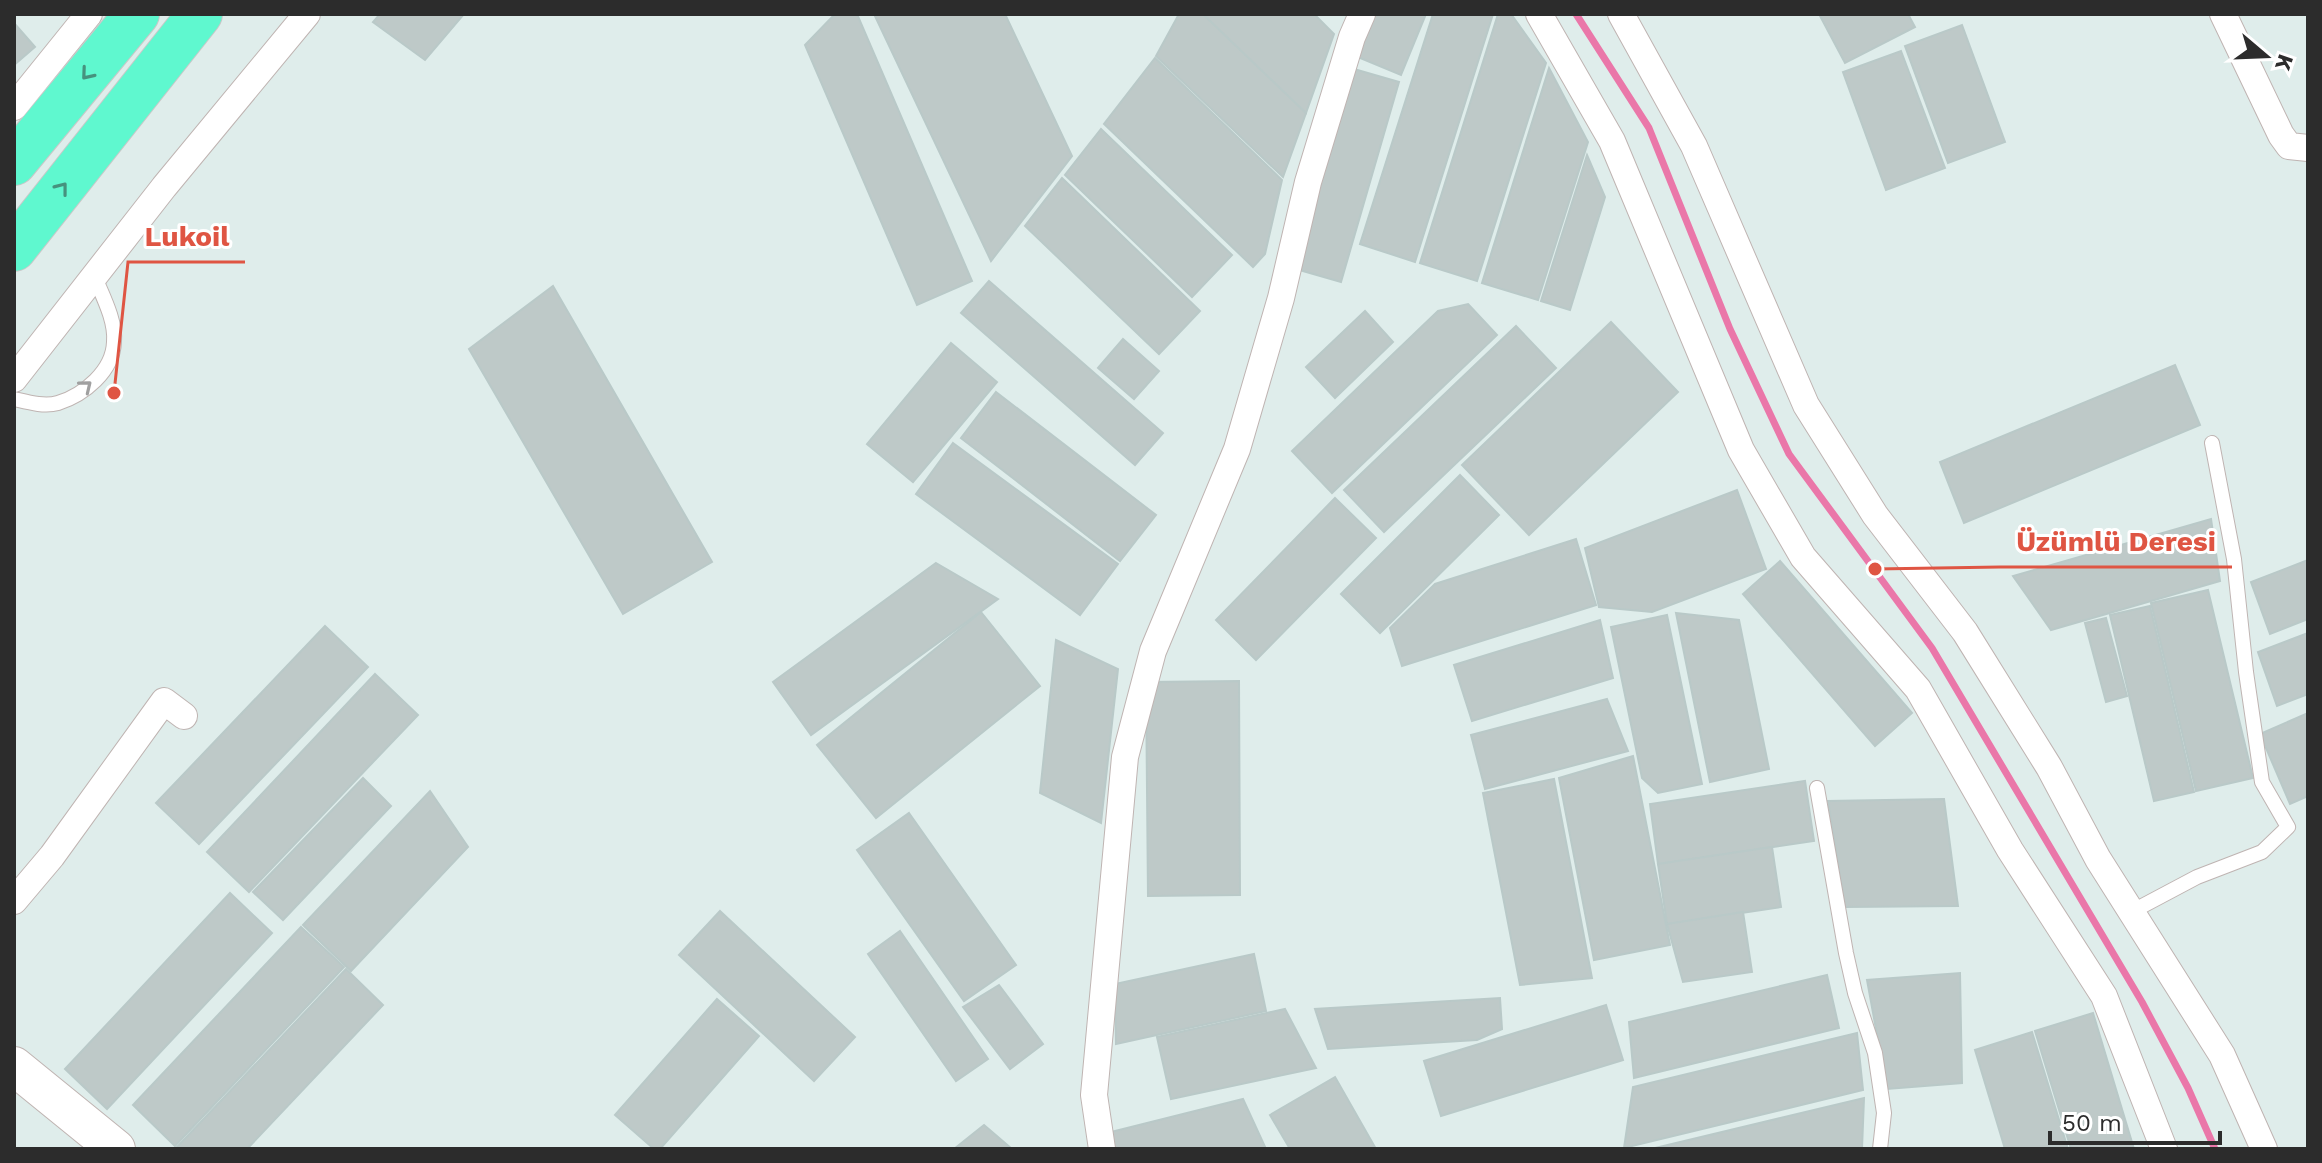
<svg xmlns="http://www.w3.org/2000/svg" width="2322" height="1163" viewBox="0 0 2322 1163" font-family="'Work Sans',sans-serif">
	<rect width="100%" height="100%" fill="#dfedeb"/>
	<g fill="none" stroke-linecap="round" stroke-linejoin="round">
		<polyline stroke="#ea77a9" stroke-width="7" points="1576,14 1649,128 1730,329 1789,454 1932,648 2142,1002 2188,1088 2215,1149"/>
	</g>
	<g fill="#bec9c8" stroke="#b9c9c8" stroke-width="2">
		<polygon points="380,14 464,14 425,60 373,22"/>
		<polygon points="835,14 857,14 972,281 917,305 805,45"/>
		<polygon points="874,14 1005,14 1072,156 991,261"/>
		<polygon points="1179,14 1203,14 1306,113 1283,177 1156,56"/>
		<polygon points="1203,14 1314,14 1334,34 1306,113"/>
		<polygon points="1365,14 1426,14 1401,75 1348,53"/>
		<polygon points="1433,14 1493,14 1415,262 1360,244"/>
		<polygon points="1498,14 1511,14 1546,63 1477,281 1420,263"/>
		<polygon points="1819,14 1908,14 1915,27 1845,63"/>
		<polygon points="14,23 35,47 14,65"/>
		<polygon points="1962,25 2005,142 1948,163 1905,46"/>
		<polygon points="1901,51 1945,168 1886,190 1843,72"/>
		<polygon points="1155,58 1282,180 1265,254 1253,267 1104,124"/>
		<polygon points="1347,67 1399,82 1341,282 1289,267"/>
		<polygon points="1549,68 1588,142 1538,300 1482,283"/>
		<polygon points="1101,129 1232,255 1192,297 1065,175"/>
		<polygon points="1587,155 1605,197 1570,310 1541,301"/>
		<polygon points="1062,178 1200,311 1159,354 1025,226"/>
		<polygon points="989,281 1163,433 1135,465 961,313"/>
		<polygon points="553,286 712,562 623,614 469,349"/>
		<polygon points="1468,304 1497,335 1332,493 1292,451 1438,311"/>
		<polygon points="1365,311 1393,342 1335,398 1306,367"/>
		<polygon points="1611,322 1678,392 1529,535 1462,465"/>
		<polygon points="1516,326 1556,368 1384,532 1344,490"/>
		<polygon points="1123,339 1159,371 1134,399 1098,368"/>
		<polygon points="951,343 997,382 913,482 867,444"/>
		<polygon points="2175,365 2200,425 1964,523 1940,462"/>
		<polygon points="996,392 1156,515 1120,561 961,438"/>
		<polygon points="953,443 1118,564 1080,615 916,494"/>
		<polygon points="1460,475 1499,515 1380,633 1341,594"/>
		<polygon points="1737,490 1766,569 1652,612 1599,607 1585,548"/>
		<polygon points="1335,498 1376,538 1256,660 1216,620"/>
		<polygon points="2211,519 2220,581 2051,630 2013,576"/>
		<polygon points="1576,539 1596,605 1402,666 1390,628 1435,584"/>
		<polygon points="2308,560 2308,619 2270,634 2251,582"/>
		<polygon points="1780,561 1912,713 1875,746 1743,594"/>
		<polygon points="936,563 998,599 811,735 773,682"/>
		<polygon points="2208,590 2253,778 2196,791 2151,603"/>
		<polygon points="2150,606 2194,792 2154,801 2110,615"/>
		<polygon points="981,612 1040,686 876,818 817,745"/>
		<polygon points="1676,613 1739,620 1769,769 1710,782"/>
		<polygon points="1667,615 1702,784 1658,793 1642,778 1611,627"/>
		<polygon points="2106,618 2127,696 2106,702 2085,623"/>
		<polygon points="1600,620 1613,678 1472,721 1454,665"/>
		<polygon points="325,626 368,667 199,844 156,803"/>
		<polygon points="2308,633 2308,694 2277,706 2258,652"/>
		<polygon points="1056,640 1118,669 1101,823 1040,793"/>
		<polygon points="375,674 418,715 249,892 207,852"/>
		<polygon points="1239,681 1240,895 1148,896 1146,682"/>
		<polygon points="1607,699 1628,751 1485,789 1471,735"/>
		<polygon points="2308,713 2308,796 2290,804 2260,734"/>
		<polygon points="1633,756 1670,945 1594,960 1559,778"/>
		<polygon points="363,778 391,806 283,920 253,892"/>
		<polygon points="1554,779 1592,978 1520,985 1483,793"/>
		<polygon points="1805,781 1814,841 1658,864 1650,804"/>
		<polygon points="430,791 468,847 351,971 303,925"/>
		<polygon points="1944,799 1958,906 1845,907 1828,801"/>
		<polygon points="909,813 1016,965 964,1001 857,850"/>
		<polygon points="1772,847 1781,907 1667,924 1658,864"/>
		<polygon points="230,893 272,933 107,1109 65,1069"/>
		<polygon points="720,911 855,1037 814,1081 679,955"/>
		<polygon points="1743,912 1752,972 1683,982 1667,924"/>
		<polygon points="301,927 344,967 175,1146 133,1105"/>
		<polygon points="900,931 988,1059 956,1081 868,954"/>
		<polygon points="1254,954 1266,1011 1116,1044 1115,984"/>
		<polygon points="346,969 383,1005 247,1149 179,1149 177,1147"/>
		<polygon points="1960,973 1962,1083 1887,1089 1867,980"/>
		<polygon points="1827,975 1839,1028 1634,1078 1629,1022"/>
		<polygon points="999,985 1043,1044 1010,1069 963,1007"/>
		<polygon points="1500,998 1502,1029 1477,1040 1328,1049 1315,1009"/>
		<polygon points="717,999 759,1036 660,1149 654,1149 615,1115"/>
		<polygon points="1606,1005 1623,1060 1441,1116 1424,1061"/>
		<polygon points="1285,1009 1316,1068 1171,1099 1157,1037"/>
		<polygon points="2093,1013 2134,1149 2071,1149 2035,1031"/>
		<polygon points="2032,1032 2068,1149 2005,1149 1975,1050"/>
		<polygon points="1857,1033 1863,1090 1624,1148 1633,1087"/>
		<polygon points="1335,1077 1376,1149 1290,1149 1270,1115"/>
		<polygon points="1864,1098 1862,1149 1651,1149"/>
		<polygon points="1243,1099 1266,1149 1114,1149 1111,1132"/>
		<polygon points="984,1125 1012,1149 954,1149"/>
	</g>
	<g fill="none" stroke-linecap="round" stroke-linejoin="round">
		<g stroke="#bfb4b2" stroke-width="16">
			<g id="lane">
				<path d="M14,399C27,402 44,407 58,403C84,395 113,371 114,342C116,320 102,295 94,275"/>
				<polyline points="1817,788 1846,953 1855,993 1875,1053 1884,1113 1880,1149"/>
				<polyline points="2131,912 2197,877 2262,852 2288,827 2262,782 2246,672 2234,559 2212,443"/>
			</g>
		</g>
		<g stroke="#bfb4b2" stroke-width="28">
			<g id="street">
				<polyline points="1539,14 1612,141 1741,450 1803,557 1918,689 2010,850 2104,996 2164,1149"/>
				<polyline points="1621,14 1694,146 1806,405 1875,515 1965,632 2049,767 2098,859 2222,1055 2264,1149"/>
				<polyline points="2223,14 2281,135 2289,146 2308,148"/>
				<polyline points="14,107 89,14"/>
				<polyline points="14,379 164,187 307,14"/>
				<polyline points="14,901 52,856 164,701 184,716"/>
				<polyline points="1102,1149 1094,1095 1125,757 1153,651 1237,449 1281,298 1308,182 1352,37 1362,14"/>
			</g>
		</g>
		<g stroke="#bfb4b2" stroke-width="40">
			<polyline id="secondary" points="14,1066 116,1149"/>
		</g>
		<g stroke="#c8c8c8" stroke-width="46">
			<g id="highway">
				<polyline points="14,163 137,14"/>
				<polyline points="14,249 200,14"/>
			</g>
		</g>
		<use href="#lane" stroke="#fff" stroke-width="14"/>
		<use href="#street" stroke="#fff" stroke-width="26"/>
		<use href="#secondary" stroke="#fff" stroke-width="38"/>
		<use href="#highway" stroke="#5ff8cf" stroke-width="44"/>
	</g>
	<defs><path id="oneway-chevron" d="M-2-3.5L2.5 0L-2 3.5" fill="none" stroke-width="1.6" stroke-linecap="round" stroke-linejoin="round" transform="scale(2)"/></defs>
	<g stroke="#46927e">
		<use href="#oneway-chevron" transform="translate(87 74) rotate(130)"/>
		<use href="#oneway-chevron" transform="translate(62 188) rotate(-52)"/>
	</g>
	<use stroke="#a0a0a0" href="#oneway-chevron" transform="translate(86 386) rotate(-39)"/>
	<path fill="none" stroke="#df5543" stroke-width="3" d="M114 393L128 262H245M1875 569L2000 567H2232"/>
	<g fill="#df5543" stroke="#fff" stroke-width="3">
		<circle cx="114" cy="393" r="8"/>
		<circle cx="1875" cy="569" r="8"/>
	</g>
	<g font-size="28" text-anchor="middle" font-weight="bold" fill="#df5543" stroke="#fff" stroke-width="6" stroke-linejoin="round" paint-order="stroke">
		<text x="187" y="246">Lukoil</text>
		<text x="2116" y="551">Üzümlü Deresi</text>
	</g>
	<rect width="2322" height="1163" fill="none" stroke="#2c2c2c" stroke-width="32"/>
	<g transform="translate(2266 56) rotate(109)" stroke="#ffffff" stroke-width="6" paint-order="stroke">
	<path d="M0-6L14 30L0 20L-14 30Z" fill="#2c2c2c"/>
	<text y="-12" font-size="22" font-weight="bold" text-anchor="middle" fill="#2c2c2c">K</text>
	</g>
	<path d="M2050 1131v12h170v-12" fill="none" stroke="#2c2c2c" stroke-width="4"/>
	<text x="2062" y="1131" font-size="24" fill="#2c2c2c" stroke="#ffffff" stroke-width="6" paint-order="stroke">50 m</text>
</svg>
